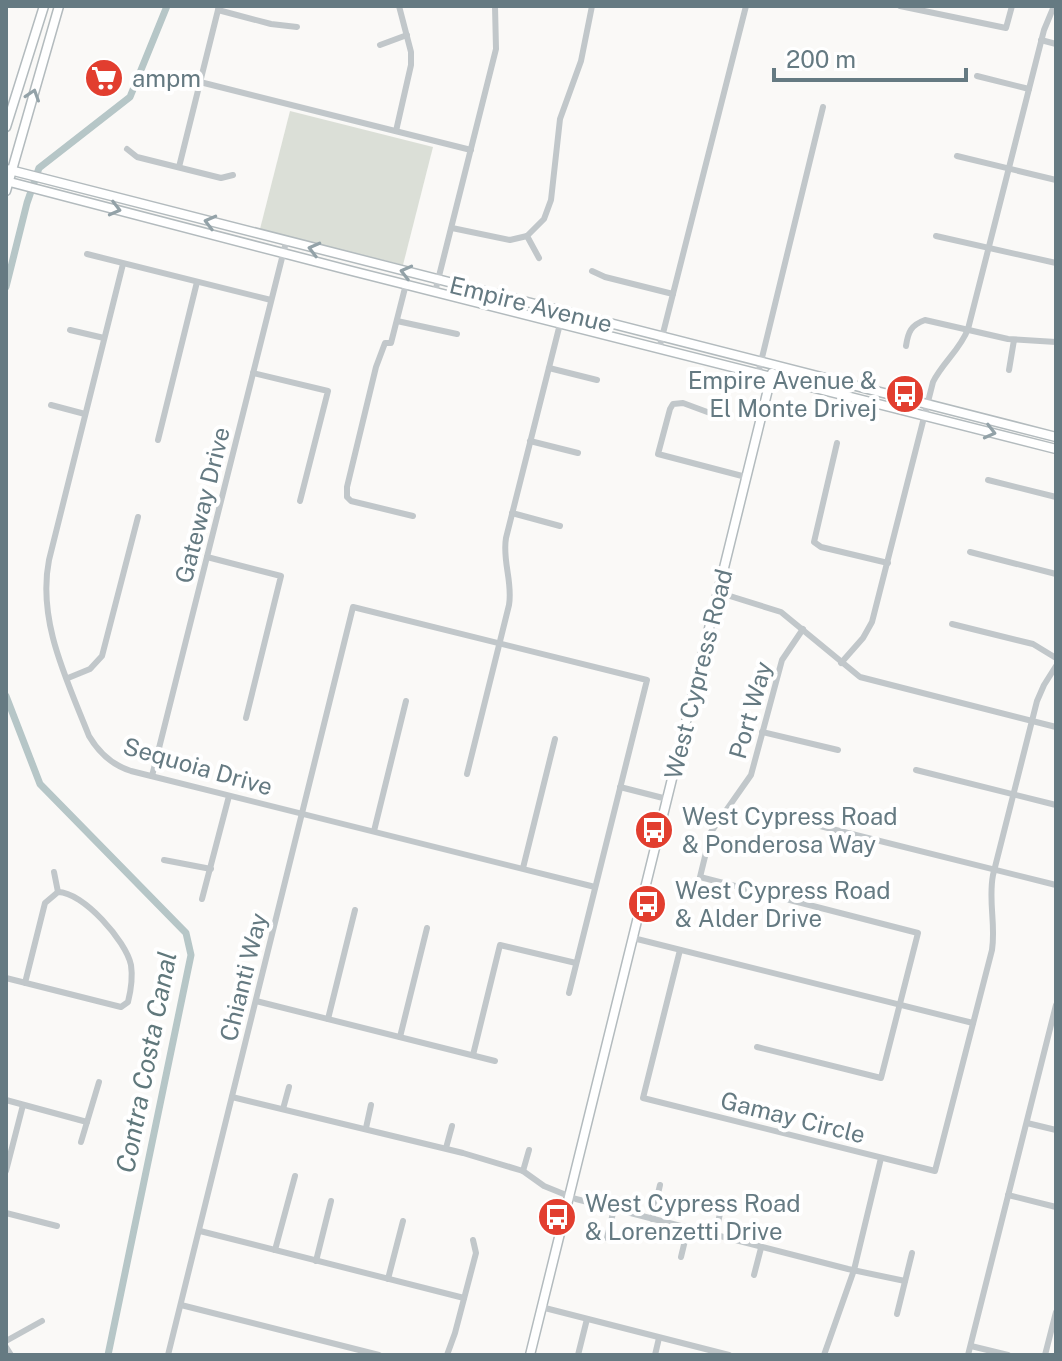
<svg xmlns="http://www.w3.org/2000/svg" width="1062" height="1361" viewBox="0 0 1062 1361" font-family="'Public Sans',sans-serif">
	<rect width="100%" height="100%" fill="#faf9f7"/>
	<polygon fill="#dbdfd7" points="290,111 433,147 403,265 260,229"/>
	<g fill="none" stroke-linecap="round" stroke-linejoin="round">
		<g stroke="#b6c6c7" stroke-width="7">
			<polyline points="6,287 27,203 39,168 130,97 167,6"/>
			<polyline points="6,696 40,784 186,933 191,955 108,1355"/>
		</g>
		<g stroke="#b3bbbe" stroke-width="11">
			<g id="secondary">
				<polyline points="6,127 44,6"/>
				<polyline points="6,169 1056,437"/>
				<polyline points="6,181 352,271 1056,449"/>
				<polyline points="6,191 59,6"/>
				<polyline points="530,1355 772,373"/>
			</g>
		</g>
		<g stroke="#c1c7ca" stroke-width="6">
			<polyline points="900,6 1006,28 1012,6"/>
			<polyline points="218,10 271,24 297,27"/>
			<polyline points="1041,40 1056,44"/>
			<polyline points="380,45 407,35"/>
			<polyline points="977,76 1029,89"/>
			<polyline points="200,82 471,150"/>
			<polyline points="396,131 411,65 411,52 399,6"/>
			<polyline points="127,149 137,157 221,178 233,175"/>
			<polyline points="957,156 1056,180"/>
			<polyline points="179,167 219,6"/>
			<polyline points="452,228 510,240 527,236 544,219 551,200 560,119 581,61 592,6"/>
			<polyline points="527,236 539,258"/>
			<polyline points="936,236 1056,263"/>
			<polyline points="87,254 271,300"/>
			<path d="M123,264L49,560C37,621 67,680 89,736C99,753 112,765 131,771L595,887"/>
			<polyline points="592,271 605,277 673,294"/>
			<polyline points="406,284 391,343 385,343 376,367 347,487 347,497 351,501 413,516"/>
			<polyline points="435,292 496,49 495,6"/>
			<polyline points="397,321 457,334"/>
			<polyline points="70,330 104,338"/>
			<path d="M906,346C908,332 911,325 925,320L1008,339L1056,342"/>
			<polyline points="659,349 746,6"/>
			<polyline points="549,368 597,380"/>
			<polyline points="1009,370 1014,340"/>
			<polyline points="253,373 328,391 300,501"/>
			<polyline points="758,374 823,107"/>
			<polyline points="51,405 85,414"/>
			<polyline points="710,413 683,403 673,404 670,409 658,454 746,477"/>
			<polyline points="158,440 197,282"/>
			<polyline points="530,441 578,453"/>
			<polyline points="837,443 814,542 821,547 888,563"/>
			<polyline points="988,480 1056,497"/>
			<polyline points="512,513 560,526"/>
			<polyline points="970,552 1056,574"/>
			<polyline points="207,557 281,576 246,718"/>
			<polyline points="717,592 781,612 860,677 1056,727"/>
			<polyline points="952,624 1033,644 1056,658"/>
			<path d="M841,663L863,638L872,622L933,382C943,362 960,350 968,329L1044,30L1054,6"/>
			<polyline points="68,678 90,669 102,656 138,517"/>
			<polyline points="762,732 838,750"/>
			<polyline points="916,770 1056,805"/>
			<path d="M467,774L509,605C513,582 502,561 506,538L563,312"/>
			<polyline points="152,776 286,242"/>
			<polyline points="620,787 667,799"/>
			<polyline points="808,823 1056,885"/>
			<polyline points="374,831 406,701"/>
			<polyline points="164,860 211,869"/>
			<polyline points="523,868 555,739"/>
			<polyline points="54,872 58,892"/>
			<polyline points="202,899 229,796"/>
			<polyline points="633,938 973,1023"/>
			<path d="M680,950L643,1098L935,1171L992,950C996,924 988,901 993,875L1037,701L1044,685L1056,666"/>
			<path d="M6,978L121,1007L128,1002C131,990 133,978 131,965C126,941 83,892 58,892L45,903L25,983"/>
			<polyline points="256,1001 495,1061"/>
			<polyline points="328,1019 355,910"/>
			<polyline points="400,1037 427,928"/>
			<polyline points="757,1047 881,1078 918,933 700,877 711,832 751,775 782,660 803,629"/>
			<polyline points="473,1055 500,945 576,963"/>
			<polyline points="232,1097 463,1153 523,1171 544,1186 576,1199 848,1269 905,1281"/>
			<polyline points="6,1100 87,1122"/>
			<polyline points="283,1109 289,1087"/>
			<polyline points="1027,1123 1056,1130"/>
			<polyline points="366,1128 371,1105"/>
			<polyline points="81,1142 99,1082"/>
			<polyline points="446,1148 452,1126"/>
			<polyline points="6,1171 23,1105"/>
			<polyline points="523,1171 529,1150"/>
			<polyline points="1008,1195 1056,1207"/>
			<polyline points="6,1213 57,1226"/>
			<polyline points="652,1219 660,1185"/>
			<polyline points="200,1231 464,1298"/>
			<polyline points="715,1235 723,1201"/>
			<polyline points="607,1238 614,1209"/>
			<polyline points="275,1250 295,1176"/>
			<polyline points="681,1257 688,1228"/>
			<polyline points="316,1261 331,1201"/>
			<polyline points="754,1275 761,1248"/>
			<polyline points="388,1279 403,1221"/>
			<polyline points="181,1305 379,1355"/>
			<polyline points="541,1307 729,1355"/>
			<polyline points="897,1314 912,1253"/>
			<polyline points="6,1341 42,1321"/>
			<polyline points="971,1346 1008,1355"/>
			<polyline points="6,1347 11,1355"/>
			<polyline points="168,1355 353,607 647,680 569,993"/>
			<polyline points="447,1355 455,1333 476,1253 473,1240"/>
			<polyline points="578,1355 587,1319"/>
			<polyline points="655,1355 659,1338"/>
			<polyline points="824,1355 854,1270 881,1158"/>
			<polyline points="968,1355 1056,1005"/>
			<polyline points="1045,1355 1056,1312"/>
		</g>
		<use href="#secondary" stroke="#fff" stroke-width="8"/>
	</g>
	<defs><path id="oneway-chevron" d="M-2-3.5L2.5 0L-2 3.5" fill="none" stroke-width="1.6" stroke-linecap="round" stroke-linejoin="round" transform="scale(2)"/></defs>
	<g stroke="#93a2a8">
		<use href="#oneway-chevron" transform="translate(33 95) rotate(-72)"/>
		<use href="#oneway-chevron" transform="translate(115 209) rotate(14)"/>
		<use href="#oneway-chevron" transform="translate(210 222) rotate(-165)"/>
		<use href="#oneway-chevron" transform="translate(314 249) rotate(-165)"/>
		<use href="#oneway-chevron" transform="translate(406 272) rotate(-166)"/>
		<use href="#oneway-chevron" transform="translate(990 432) rotate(14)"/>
	</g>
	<defs>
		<g id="supermarket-disc" transform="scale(2)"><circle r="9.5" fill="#e23e2f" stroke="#fff"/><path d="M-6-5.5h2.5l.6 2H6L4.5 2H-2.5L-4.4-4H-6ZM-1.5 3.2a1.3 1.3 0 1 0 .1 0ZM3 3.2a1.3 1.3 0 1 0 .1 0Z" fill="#fff"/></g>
		<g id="bus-disc" transform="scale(2)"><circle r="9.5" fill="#e23e2f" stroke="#fff"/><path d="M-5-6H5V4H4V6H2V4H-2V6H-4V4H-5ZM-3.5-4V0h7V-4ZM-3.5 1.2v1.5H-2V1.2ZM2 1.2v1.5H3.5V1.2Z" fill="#fff"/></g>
	</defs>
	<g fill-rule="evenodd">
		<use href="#supermarket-disc" x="104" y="78"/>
		<use href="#bus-disc" x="905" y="394"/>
		<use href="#bus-disc" x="654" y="830"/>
		<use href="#bus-disc" x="647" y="904"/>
		<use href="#bus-disc" x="557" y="1217"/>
	</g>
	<g text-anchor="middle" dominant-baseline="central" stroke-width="8" stroke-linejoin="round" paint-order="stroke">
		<g font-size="24" fill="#657a82" stroke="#fff" text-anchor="start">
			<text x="132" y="78">ampm</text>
			<text x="877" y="380" text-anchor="end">Empire Avenue &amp;<tspan x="877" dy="28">El Monte Drivej</tspan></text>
			<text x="682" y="816">West Cypress Road<tspan x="682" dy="28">&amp; Ponderosa Way</tspan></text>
			<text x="675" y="890">West Cypress Road<tspan x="675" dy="28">&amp; Alder Drive</tspan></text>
			<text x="585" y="1203">West Cypress Road<tspan x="585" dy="28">&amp; Lorenzetti Drive</tspan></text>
		</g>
		<g font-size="24" fill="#657a82" stroke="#fff">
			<text transform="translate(531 304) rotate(14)">Empire Avenue</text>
			<text transform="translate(202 505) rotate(-76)">Gateway Drive</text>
			<text transform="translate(698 674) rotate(-76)">West Cypress Road</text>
			<text transform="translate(750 710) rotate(-74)">Port Way</text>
			<text transform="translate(198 766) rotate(16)">Sequoia Drive</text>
			<text transform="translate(243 977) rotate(-76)">Chianti Way</text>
			<text transform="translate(793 1117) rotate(14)">Gamay Circle</text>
		</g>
		<g font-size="26" font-style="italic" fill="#60787c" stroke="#fff">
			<text transform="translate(146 1062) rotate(-79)">Contra Costa Canal</text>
		</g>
	</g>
	<rect width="1062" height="1361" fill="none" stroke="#657a82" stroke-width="16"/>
	<path d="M774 68v12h192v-12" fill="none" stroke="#657a82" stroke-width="4"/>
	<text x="786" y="68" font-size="24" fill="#657a82" stroke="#ffffff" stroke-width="6" paint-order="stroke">200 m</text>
</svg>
